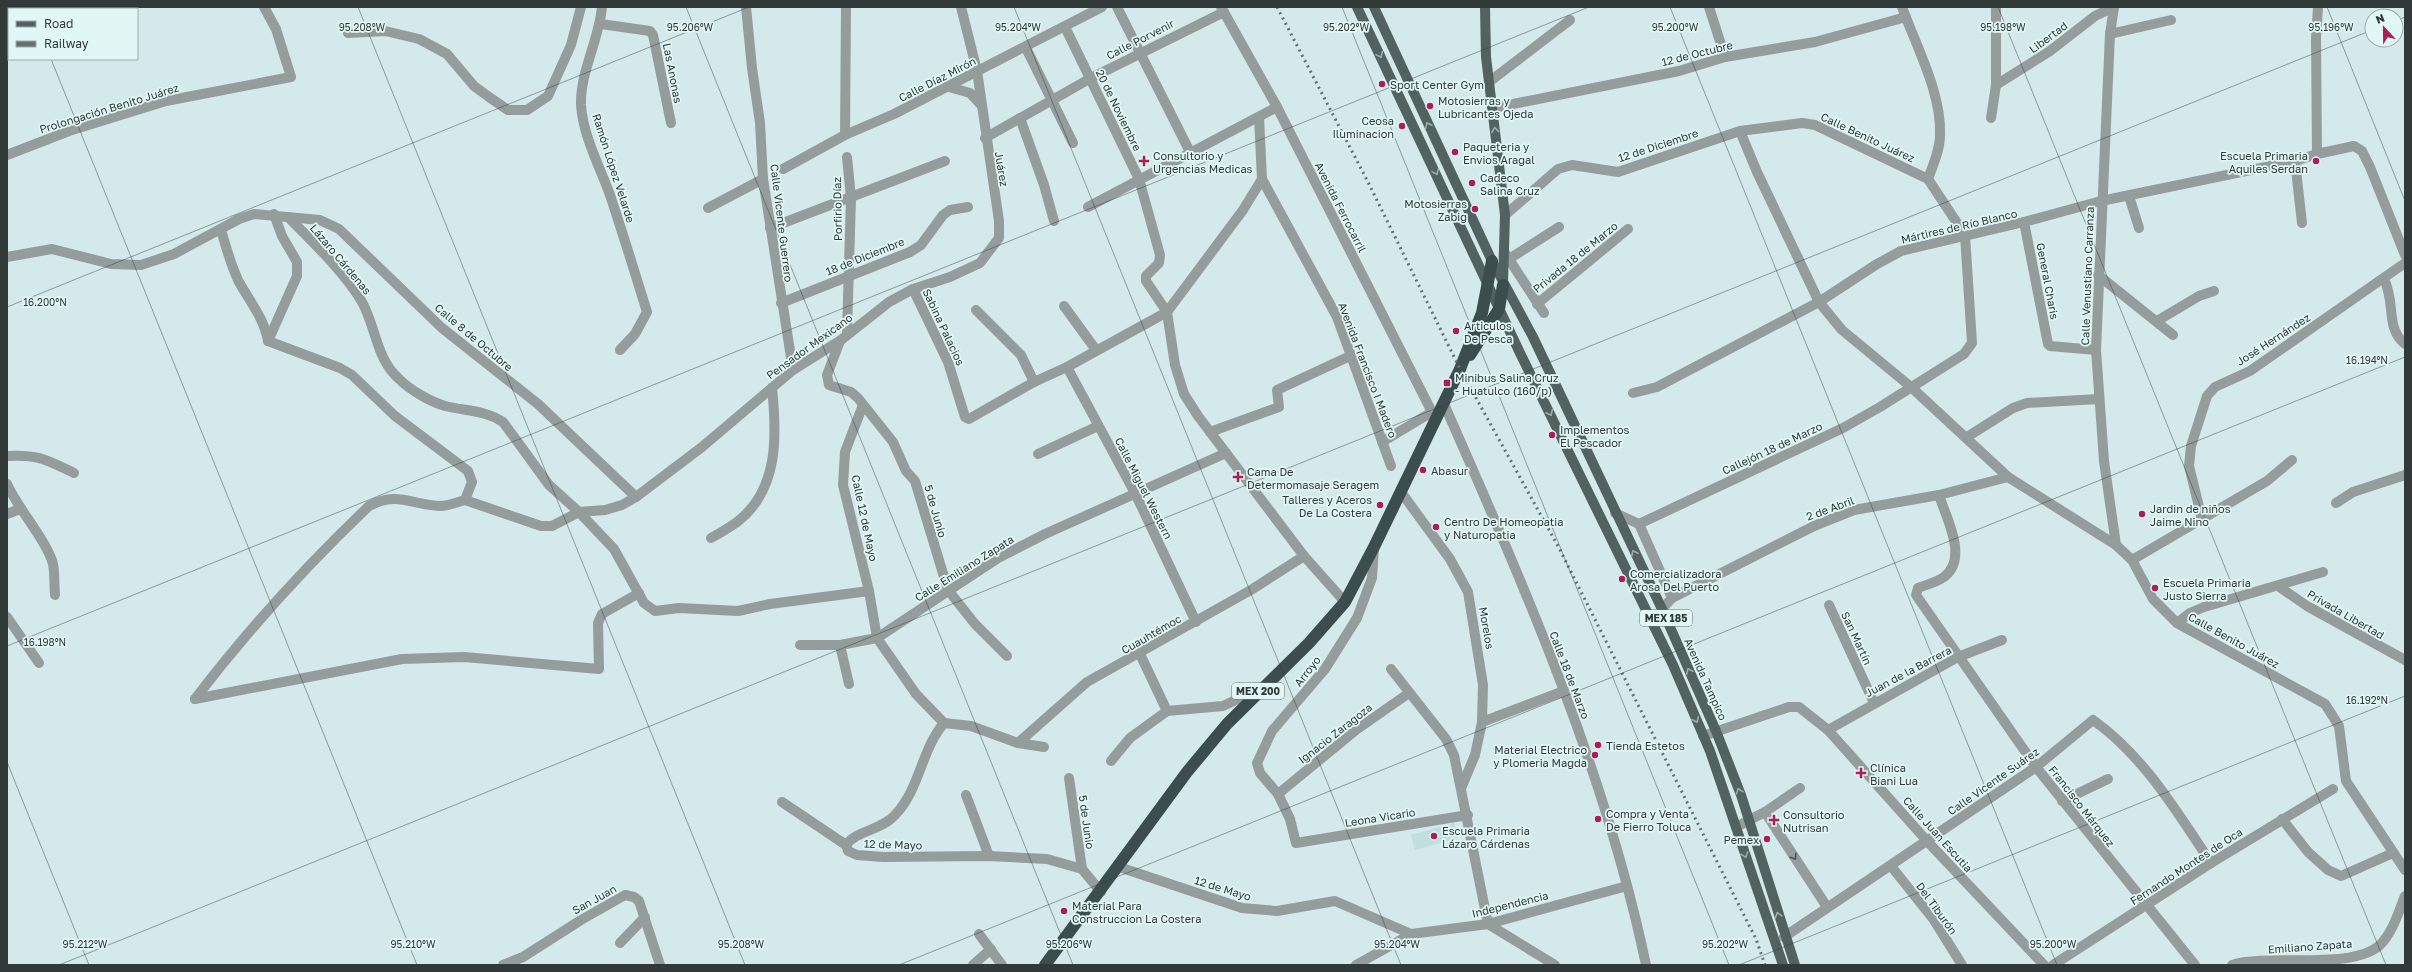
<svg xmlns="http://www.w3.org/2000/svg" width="2412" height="972" viewBox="0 0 2412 972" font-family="'Golos Text',sans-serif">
	<rect width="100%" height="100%" fill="#d4e9e9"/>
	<polygon fill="#c0dfde" points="1454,823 1458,838 1415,850 1411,835"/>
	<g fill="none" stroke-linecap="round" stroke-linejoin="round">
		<g stroke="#949d9c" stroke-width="10">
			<path d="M602,7C599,40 580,72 581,105C583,136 600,167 610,195C623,234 635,273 647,312L635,334L620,350"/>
			<polyline points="746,7 752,68 760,123 763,179 793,370"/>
			<polyline points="1117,7 1190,152"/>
			<polyline points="1221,7 1277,107 1436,420"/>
			<polyline points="1709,7 1725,57"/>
			<path d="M1902,7C1916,46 1942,94 1940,135C1940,150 1933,165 1928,179"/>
			<polyline points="2114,7 2110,34 2096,350 2104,461 2116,545"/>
			<polyline points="601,24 650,31 653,35 671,123"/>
			<polyline points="1065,27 1139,179 1160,255 1159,263 1146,276 1146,281 1167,312 1175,365 1184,394 1198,416 1304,556 1345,602"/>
			<polyline points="348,33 385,31 419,39 447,54 474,86 489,97 508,110 527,110 548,96 571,45 581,7"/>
			<polyline points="2110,34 2171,20"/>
			<polyline points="1026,48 1073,143"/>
			<polyline points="1489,82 1570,20"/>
			<polyline points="1996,85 2050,51 2095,16 2114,7"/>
			<polyline points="949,87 970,93 980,104"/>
			<polyline points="1493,108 1679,71 1725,57 1815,42 1906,17"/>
			<polyline points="1259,117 1262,179 1337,317 1391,466"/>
			<polyline points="1020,118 1044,185 1054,221"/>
			<polyline points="1991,118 1996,85 1996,7"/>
			<polyline points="1740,131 1757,172 1819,302 1842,330 1911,387 2008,477 2116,545 2132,560 2153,599 2177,623 2325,704 2339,726 2346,781 2405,870"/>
			<polyline points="845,135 846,7"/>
			<polyline points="985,138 1091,78 1224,12"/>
			<polyline points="2317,154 2316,38 2318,7"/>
			<polyline points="7,155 69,131 166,101 291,77 276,29 264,7"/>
			<polyline points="847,157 851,198 847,333"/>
			<polyline points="2295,161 2302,223"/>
			<polyline points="783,169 845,135 894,114 1102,7"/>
			<polyline points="2129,196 2139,228"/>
			<polyline points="1088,207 1277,107"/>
			<polyline points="708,208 763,179"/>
			<polyline points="1505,215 1558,169 1572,165 1618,172 1740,131 1802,123 1815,125 1928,179 1965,235 1972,343 1964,354 1880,407 1843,428 1639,524"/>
			<path d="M288,217C312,241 345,273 362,302C376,327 376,358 398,378C410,390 429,401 445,406C465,411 485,410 503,422L549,485L579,512L614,549L644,603L655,611L679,608L738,611L770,604L869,591"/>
			<polyline points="2024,222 2048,344 2050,346 2096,350"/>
			<polyline points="770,228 945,161"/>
			<path d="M221,230C226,247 231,266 239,282C250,302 264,318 268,341"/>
			<polyline points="1505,253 1544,313"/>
			<polyline points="7,257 52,249 111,264 141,265 174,254 239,219 254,214 320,220 339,229 442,328 538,404 636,497"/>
			<polyline points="1509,259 1559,227"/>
			<polyline points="2098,275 2173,335"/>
			<path d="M2384,279C2396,303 2385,328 2405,344"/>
			<polyline points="913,289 948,362 965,417 969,419 1034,382 1067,367 1167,312 1243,210 1262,179"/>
			<polyline points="781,303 910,252 921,245 943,215 950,210 968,207"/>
			<polyline points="1537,304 1628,229"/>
			<polyline points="1064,306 1096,350"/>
			<polyline points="976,310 1021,355 1034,382"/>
			<polyline points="2157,321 2199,296 2214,291"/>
			<polyline points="268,341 297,276 297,262 282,236 274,214"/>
			<polyline points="840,341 827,375 829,385 851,392 858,398 893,442 906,471 915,481 948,590 975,624 1007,656"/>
			<polyline points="1067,367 1136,495 1196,622"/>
			<polyline points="1633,393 1657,387 1819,302 1877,264 1901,251 2024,222 2101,201 2295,161 2317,154 2354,146 2362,151 2370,167 2405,255"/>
			<path d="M1444,404C1524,586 1605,769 1646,965"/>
			<polyline points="863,405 845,452 843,485 869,591 877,638 916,694 944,723"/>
			<polyline points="1210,432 1279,407 1277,390 1350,356"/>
			<polyline points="1967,437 2013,408 2027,403 2099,399"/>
			<polyline points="1382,442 1432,412"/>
			<polyline points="1038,454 1098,426"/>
			<path d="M7,456C38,454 47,460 74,473"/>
			<path d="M7,484C18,509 47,541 53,564C55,574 54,585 55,595"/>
			<polyline points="1401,492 1450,559 1468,592 1483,685 1482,722 1475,755 1462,786"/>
			<path d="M1939,495C1946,518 1969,558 1944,577C1937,582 1926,585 1918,588L1916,595L2036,767L2195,965"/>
			<polyline points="465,500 541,526 552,526 579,512 605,510 622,505 636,497 702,447 793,370 841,340 889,302 913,289 950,277 980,263 999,238 999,221 977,71 961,7"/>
			<polyline points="2336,503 2353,492 2405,475"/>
			<polyline points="1615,513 1639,524 1672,598 1662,609"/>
			<polyline points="7,514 20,509"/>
			<polyline points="2202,519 2267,481 2292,460"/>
			<path d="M711,538C720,533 729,528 737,522C779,490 777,435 772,388"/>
			<polyline points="1374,548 1372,578 1357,618 1325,669 1272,731 1257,763 1260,773 1278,794 1290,819 1296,843 1468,815"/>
			<polyline points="2132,560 2202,519 2189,466 2191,446 2207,396 2215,387 2250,371 2405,263"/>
			<polyline points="2278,586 2307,606 2405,660"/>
			<polyline points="1672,598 1814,526 1854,510 1939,495 2008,477"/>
			<polyline points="1829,605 1874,703"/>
			<polyline points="7,617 39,663"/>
			<polyline points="2177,623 2190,613 2204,607 2323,572"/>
			<polyline points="800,645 840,645 877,638 998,558 1045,534 1226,453"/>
			<polyline points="840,645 849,684"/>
			<polyline points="1140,654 1167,711"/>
			<polyline points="1391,669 1446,739 1454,755 1488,924 1555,965"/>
			<path d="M195,699C247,631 306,566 369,506C398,491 411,505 441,506C448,506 457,502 465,500L472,482L468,471L395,416L352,375L340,368L268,341"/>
			<polyline points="195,699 402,659 464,657 599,669 598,623 602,614 639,593"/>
			<polyline points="1482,722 1564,691"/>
			<polyline points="1828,730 1958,657 2002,640"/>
			<polyline points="1703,736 1789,707 1799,707 1828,730 1927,841 2044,965"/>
			<polyline points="1018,743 1087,682 1251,590 1304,556"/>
			<polyline points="1111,761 1130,738 1167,711 1223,706 1259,689"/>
			<polyline points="1069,778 1082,869"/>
			<polyline points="1278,794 1356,730 1409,693"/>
			<polyline points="966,795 989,856"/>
			<polyline points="2062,801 2108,779"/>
			<polyline points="782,802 846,845"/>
			<polyline points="1765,812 1827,907"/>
			<polyline points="2282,819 2308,852 2328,870 2341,876 2393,853"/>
			<polyline points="1736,827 1765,812 1800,788"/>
			<polyline points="846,845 848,851 857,855 883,857 989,856 1047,859 1082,869 1101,892"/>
			<path d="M846,845C857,830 882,830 895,815C920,789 921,750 944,723L971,726L1018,743L1044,747"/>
			<polyline points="1891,866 1934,920 1962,965"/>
			<polyline points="1119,867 1242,908 1277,911 1335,901 1411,934"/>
			<polyline points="979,934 1002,965"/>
			<path d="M1784,937L2036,767L2093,720C2144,756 2177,812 2211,863"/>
			<polyline points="620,943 645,917"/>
			<polyline points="503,965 523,957 581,920 625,895 634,897 639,901 660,965"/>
			<polyline points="973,965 991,949"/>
			<polyline points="1356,965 1411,934 1488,924 1627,886"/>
			<polyline points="2053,965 2211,863 2333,789"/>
			<path d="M2232,965C2270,953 2351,971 2380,945C2393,932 2398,913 2405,896"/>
		</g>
		<g stroke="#526261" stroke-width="10">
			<polyline points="1357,7 1520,353 1673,665 1710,751 1783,965"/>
			<polyline points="1374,7 1492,261 1533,337 1662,609 1716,731 1741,795 1795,965"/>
			<polyline points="1485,7 1486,57 1505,215 1503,283"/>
		</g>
		<g stroke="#3b4d4c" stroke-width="12">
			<polyline points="1470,355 1499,309 1503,285"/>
			<polyline points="1045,965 1187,772 1227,724 1309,643 1345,602 1374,547 1460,369 1482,313 1492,261"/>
		</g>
		<polyline stroke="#657171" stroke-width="3" stroke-dasharray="2 4" stroke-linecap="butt" points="1277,7 1369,184 1460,369 1559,548 1756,939 1765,965"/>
	</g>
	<defs><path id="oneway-chevron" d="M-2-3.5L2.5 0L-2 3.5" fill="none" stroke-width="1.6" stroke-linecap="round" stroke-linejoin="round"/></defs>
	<g stroke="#9aacac">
		<use href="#oneway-chevron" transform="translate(1380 55) rotate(65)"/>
		<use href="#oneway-chevron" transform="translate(1428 125) rotate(-115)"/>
		<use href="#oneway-chevron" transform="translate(1495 130) rotate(-96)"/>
		<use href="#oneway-chevron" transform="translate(1436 172) rotate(65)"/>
		<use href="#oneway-chevron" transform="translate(1550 413) rotate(64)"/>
		<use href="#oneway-chevron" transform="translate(1634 553) rotate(-116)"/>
		<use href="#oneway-chevron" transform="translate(1689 671) rotate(-114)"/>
		<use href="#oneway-chevron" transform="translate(1696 720) rotate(67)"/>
		<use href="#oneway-chevron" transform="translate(1739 791) rotate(-109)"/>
		<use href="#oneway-chevron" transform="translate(1745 855) rotate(71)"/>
		<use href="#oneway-chevron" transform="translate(1778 915) rotate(-107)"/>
	</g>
	<use stroke="#4f5757" href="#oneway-chevron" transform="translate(1794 857) rotate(57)"/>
	<path fill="none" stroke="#313939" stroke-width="1" stroke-opacity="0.45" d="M30,7L31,9M358,7L745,965M686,7L1073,965M1014,7L1401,965M1342,7L1729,965M1670,7L2057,965M1998,7L2386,965M2327,7L2405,201M2396,21L2405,17M51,59L417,965M7,307L749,7M7,646L1589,7M7,762L89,965M59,965L2372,30M899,965L2405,357M1739,965L2405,696"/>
	<g fill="#ac1d56" stroke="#e1f7f6" stroke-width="1.5">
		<circle cx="1382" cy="84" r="4"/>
		<circle cx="1430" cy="106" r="4"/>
		<circle cx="1402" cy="126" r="4"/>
		<circle cx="1455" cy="152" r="4"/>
		<path d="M1142 155h4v4h4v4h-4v4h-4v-4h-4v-4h4z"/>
		<circle cx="2316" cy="161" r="4"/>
		<circle cx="1472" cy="183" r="4"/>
		<circle cx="1475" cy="209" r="4"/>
		<circle cx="1456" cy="331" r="4"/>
		<rect x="1443" y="379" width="8" height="8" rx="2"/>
		<circle cx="1552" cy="435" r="4"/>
		<circle cx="1423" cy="470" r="4"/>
		<path d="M1236 471h4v4h4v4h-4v4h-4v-4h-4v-4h4z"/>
		<circle cx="1380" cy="505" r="4"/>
		<circle cx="2142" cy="514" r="4"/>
		<circle cx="1436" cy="527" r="4"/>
		<circle cx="1622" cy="579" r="4"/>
		<circle cx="2155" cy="588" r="4"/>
		<circle cx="1598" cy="745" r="4"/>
		<circle cx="1595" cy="755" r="4"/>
		<path d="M1859 767h4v4h4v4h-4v4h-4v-4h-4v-4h4z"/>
		<circle cx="1598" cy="819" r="4"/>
		<path d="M1772 814h4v4h4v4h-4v4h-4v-4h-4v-4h4z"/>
		<circle cx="1434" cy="836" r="4"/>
		<circle cx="1767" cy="839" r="4"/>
		<circle cx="1064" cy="911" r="4"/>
	</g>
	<g text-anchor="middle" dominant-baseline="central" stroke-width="3.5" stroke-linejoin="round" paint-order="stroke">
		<g fill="#e1f7f6" stroke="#667272" stroke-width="1">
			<rect x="1640" y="610" width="52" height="16" rx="3"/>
			<rect x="1232" y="683" width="52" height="16" rx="3"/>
		</g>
		<g font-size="10" font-weight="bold" fill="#313939">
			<text x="1666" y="618">MEX 185</text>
			<text x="1258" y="691">MEX 200</text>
		</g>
		<g font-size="11" fill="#313939" stroke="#e1f7f6">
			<text transform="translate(2048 37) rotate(-36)">Libertad</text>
			<text transform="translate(1140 39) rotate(-27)">Calle Porvenir</text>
			<text transform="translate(1697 53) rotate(-14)">12 de Octubre</text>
			<text transform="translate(673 73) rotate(79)">Las Anonas</text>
			<text transform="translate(937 79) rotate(-27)">Calle Díaz Mirón</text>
			<text transform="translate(109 108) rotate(-17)">Prolongación Benito Juárez</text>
			<text transform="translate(1119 110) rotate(64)">20 de Noviembre</text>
			<text transform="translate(1868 137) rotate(25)">Calle Benito Juárez</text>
			<text transform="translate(1658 145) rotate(-18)">12 de Diciembre</text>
			<text transform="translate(614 168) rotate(72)">Ramón López Velarde</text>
			<text transform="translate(1002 169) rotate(81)">Juárez</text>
			<text transform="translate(1341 207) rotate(63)">Avenida Ferrocarril</text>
			<text transform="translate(837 209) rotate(-91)">Porfirio Díaz</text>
			<text transform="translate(782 223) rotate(83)">Calle Vicente Guerrero</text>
			<text transform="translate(1959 226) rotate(-13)">Mártires de Río Blanco</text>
			<text transform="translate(865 256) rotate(-22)">18 de Diciembre</text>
			<text transform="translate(1575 257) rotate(-39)">Privada 18 de Marzo</text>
			<text transform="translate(341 259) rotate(50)">Lázaro Cárdenas</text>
			<text transform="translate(2087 276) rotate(-88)">Calle Venustiano Carranza</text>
			<text transform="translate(2048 281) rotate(79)">General Charis</text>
			<text transform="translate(944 327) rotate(65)">Sabina Palacios</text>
			<text transform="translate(474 337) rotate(40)">Calle 8 de Octubre</text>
			<text transform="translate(2273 339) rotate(-33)">José Hernández</text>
			<text transform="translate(809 346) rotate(-36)">Pensador Mexicano</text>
			<text transform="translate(1368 370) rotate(69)">Avenida Francisco I Madero</text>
			<text transform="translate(1772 448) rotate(-25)">Callejón 18 de Marzo</text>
			<text transform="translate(1144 488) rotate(63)">Calle Miguel Western</text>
			<text transform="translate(1830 508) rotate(-20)">2 de Abril</text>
			<text transform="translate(936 511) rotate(74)">5 de Junio</text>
			<text transform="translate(865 518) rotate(78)">Calle 12 de Mayo</text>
			<text transform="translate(964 568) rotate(-32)">Calle Emiliano Zapata</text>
			<text transform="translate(2346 614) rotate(30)">Privada Libertad</text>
			<text transform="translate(1487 628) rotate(80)">Morelos</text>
			<text transform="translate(1151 634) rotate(-30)">Cuauhtémoc</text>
			<text transform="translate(1857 638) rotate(65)">San Martín</text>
			<text transform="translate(2234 640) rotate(29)">Calle Benito Juárez</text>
			<text transform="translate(1307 671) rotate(-52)">Arroyo</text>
			<text transform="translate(1908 671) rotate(-28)">Juan de la Barrera</text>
			<text transform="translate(1570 675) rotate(69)">Calle 18 de Marzo</text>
			<text transform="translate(1706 679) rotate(66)">Avenida Tampico</text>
			<text transform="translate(1335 733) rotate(-38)">Ignacio Zaragoza</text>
			<text transform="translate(1993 781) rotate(-35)">Calle Vicente Suárez</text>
			<text transform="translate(2082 806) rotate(52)">Francisco Márquez</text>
			<text transform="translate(1380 817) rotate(-9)">Leona Vicario</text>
			<text transform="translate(1087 822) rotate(82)">5 de Junio</text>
			<text transform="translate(1938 834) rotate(48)">Calle Juan Escutia</text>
			<text transform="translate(893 844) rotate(2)">12 de Mayo</text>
			<text transform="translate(2186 866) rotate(-33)">Fernando Montes de Oca</text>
			<text transform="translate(1223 888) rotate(17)">12 de Mayo</text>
			<text transform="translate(594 899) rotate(-29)">San Juan</text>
			<text transform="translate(1510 904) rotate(-14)">Independencia</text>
			<text transform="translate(1937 908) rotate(54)">Del Tiburón</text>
			<text transform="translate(2310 946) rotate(-4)">Emiliano Zapata</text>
		</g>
		<g font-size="11" fill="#313939" stroke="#e1f7f6" text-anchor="start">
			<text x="1390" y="84">Sport Center Gym</text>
			<text x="1438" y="100">Motosierras y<tspan x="1438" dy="13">Lubricantes Ojeda</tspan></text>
			<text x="1394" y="120" text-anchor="end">Ceosa<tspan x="1394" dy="13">Iluminacion</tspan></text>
			<text x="1463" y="146">Paqueteria y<tspan x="1463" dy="13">Envios Aragal</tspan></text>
			<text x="1153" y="155">Consultorio y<tspan x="1153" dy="13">Urgencias Medicas</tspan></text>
			<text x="2308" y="155" text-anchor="end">Escuela Primaria<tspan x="2308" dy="13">Aquiles Serdan</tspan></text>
			<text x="1480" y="177">Cadeco<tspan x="1480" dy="13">Salina Cruz</tspan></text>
			<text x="1467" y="203" text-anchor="end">Motosierras<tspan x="1467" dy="13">Zabig</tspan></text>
			<text x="1464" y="325">Articulos<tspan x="1464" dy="13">De Pesca</tspan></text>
			<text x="1455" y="377">Minibus Salina Cruz<tspan x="1455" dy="13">- Huatulco (160/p)</tspan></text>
			<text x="1560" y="429">Implementos<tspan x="1560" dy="13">El Pescador</tspan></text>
			<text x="1431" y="470">Abasur</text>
			<text x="1247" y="471">Cama De<tspan x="1247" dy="13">Determomasaje Seragem</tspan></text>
			<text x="1372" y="499" text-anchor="end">Talleres y Aceros<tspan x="1372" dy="13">De La Costera</tspan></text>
			<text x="2150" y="508">Jardin de niños<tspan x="2150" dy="13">Jaime Nino</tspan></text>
			<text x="1444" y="521">Centro De Homeopatia<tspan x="1444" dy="13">y Naturopatia</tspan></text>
			<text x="1630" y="573">Comercializadora<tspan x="1630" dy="13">Arosa Del Puerto</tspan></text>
			<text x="2163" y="582">Escuela Primaria<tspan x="2163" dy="13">Justo Sierra</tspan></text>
			<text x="1606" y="745">Tienda Estetos</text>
			<text x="1587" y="749" text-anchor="end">Material Electrico<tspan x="1587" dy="13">y Plomeria Magda</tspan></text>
			<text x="1870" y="767">Clínica<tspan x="1870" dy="13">Biani Lua</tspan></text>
			<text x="1606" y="813">Compra y Venta<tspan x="1606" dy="13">De Fierro Toluca</tspan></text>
			<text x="1783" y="814">Consultorio<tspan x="1783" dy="13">Nutrisan</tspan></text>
			<text x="1442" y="830">Escuela Primaria<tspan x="1442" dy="13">Lázaro Cárdenas</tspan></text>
			<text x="1759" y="839" text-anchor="end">Pemex</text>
			<text x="1072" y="905">Material Para<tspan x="1072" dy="13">Construccion La Costera</tspan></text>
		</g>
	</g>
	<g font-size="10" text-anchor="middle" fill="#313939" stroke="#e1f7f6" stroke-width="3.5" stroke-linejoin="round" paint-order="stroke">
		<text x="2331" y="31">95.196°W</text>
		<text x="362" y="31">95.208°W</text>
		<text x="690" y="31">95.206°W</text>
		<text x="1018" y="31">95.204°W</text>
		<text x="1346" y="31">95.202°W</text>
		<text x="1675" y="31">95.200°W</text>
		<text x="2003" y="31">95.198°W</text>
		<text x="45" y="306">16.200°N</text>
		<text x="2367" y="364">16.194°N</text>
		<text x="45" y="646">16.198°N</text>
		<text x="2367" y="704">16.192°N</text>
		<text x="85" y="948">95.212°W</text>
		<text x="413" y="948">95.210°W</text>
		<text x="741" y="948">95.208°W</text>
		<text x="1069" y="948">95.206°W</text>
		<text x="1397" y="948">95.204°W</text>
		<text x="1725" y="948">95.202°W</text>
		<text x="2053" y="948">95.200°W</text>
	</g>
	<rect width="2412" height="972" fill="none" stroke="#313939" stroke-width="16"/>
	<rect x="8" y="8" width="130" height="52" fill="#e1f7f6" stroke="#9babaa"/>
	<rect x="16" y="21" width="20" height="6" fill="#526261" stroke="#9babaa"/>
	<text x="44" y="28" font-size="12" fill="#313939">Road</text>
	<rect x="16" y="41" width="20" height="6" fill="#657171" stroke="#9babaa"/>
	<text x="44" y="48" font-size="12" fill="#313939">Railway</text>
	<g transform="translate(2384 28) rotate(338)"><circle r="19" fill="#e1f7f6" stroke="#9babaa"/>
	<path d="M0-3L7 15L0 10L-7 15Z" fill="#ac1d56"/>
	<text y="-6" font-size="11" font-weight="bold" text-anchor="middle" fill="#313939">N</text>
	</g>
</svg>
